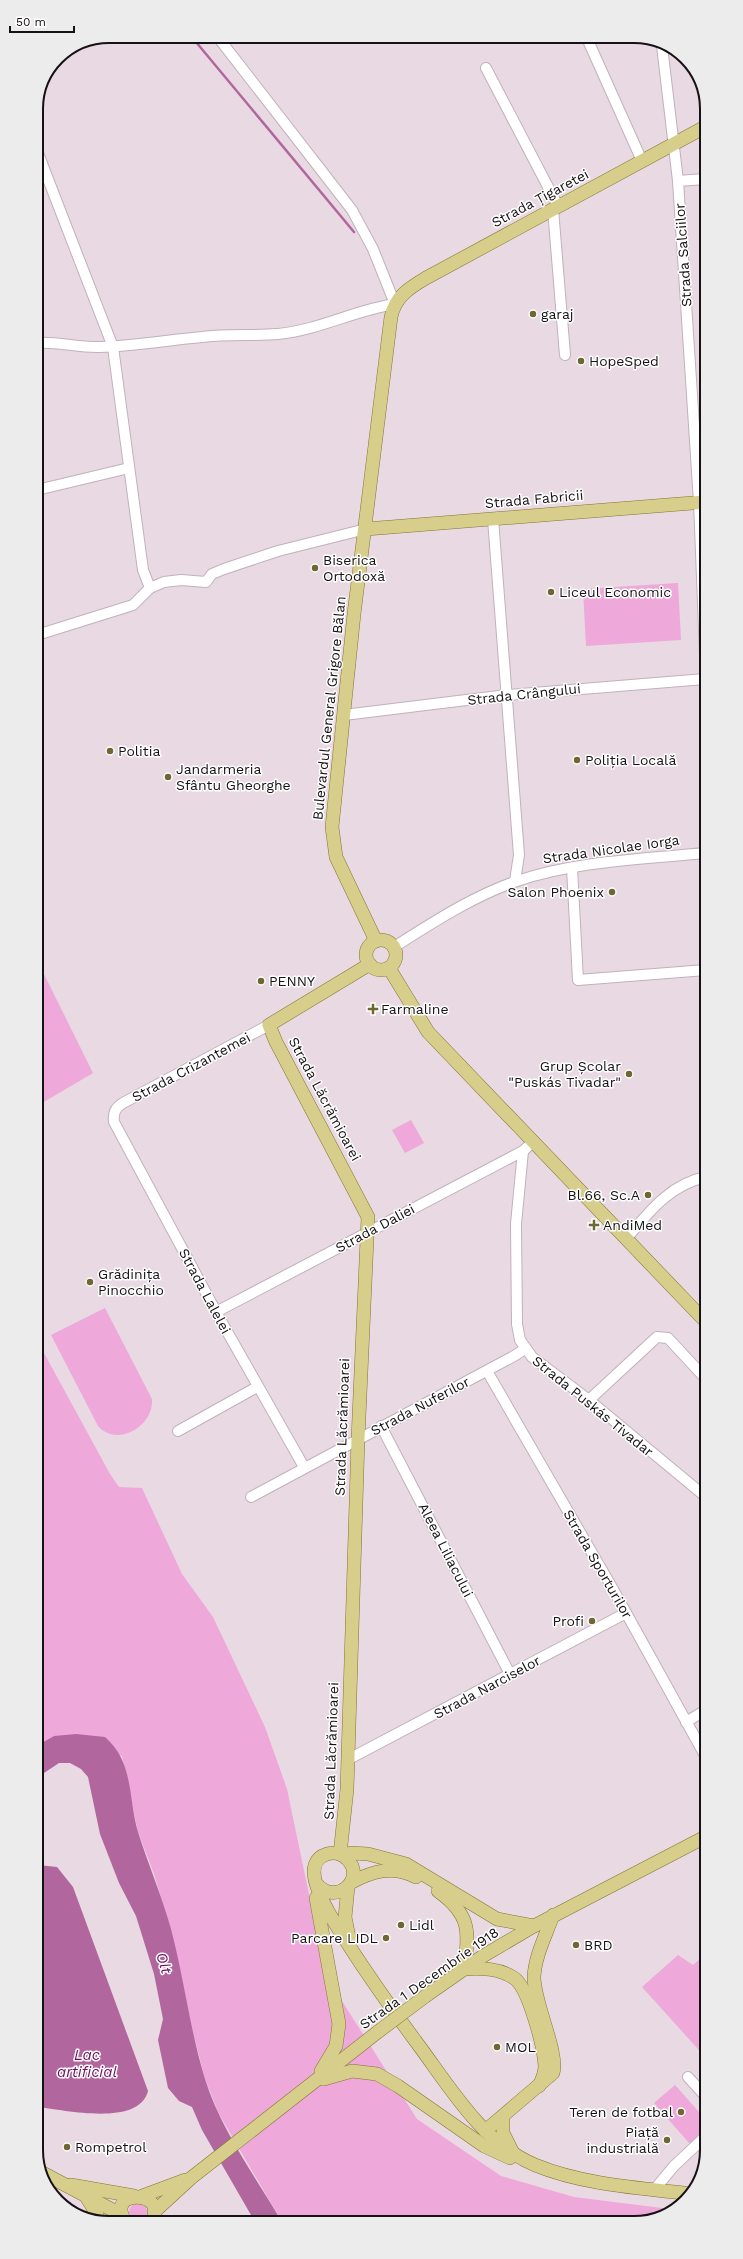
<svg xmlns="http://www.w3.org/2000/svg" width="743" height="2259" viewBox="0 0 743 2259" font-family="'Work Sans',sans-serif">
	<rect width="100%" height="100%" fill="#e9d9e3"/>
	<g fill="#eea8da">
		<polygon points="678,583 681,640 586,646 583,589"/>
		<polygon points="37,960 93,1073 37,1106"/>
		<polygon points="411,1120 424,1143 405,1153 392,1130"/>
		<path d="M105,1308L152,1399C154,1426 117,1448 98,1426L51,1335Z"/>
		<polygon points="38,1342 110,1474 119,1487 142,1488 182,1574 213,1617 265,1727 287,1789 326,1976 417,2119 501,2176 574,2197 670,2209 653,2221 282,2222 219,2114 205,2079 192,2028 171,1930 154,1874 138,1832 122,1756 54,1736 38,1745"/>
		<polygon points="707,1953 707,2059 642,1987 678,1955 693,1965"/>
		<polygon points="675,2085 707,2121 707,2129 690,2144 654,2103"/>
		<circle cx="138" cy="2212" r="9"/>
	</g>
	<g fill="#b1669e">
		<path d="M76,1734L105,1737C134,1762 128,1798 138,1832C148,1864 162,1896 171,1929C184,1978 190,2030 205,2079C221,2130 255,2176 282,2222H255L202,2130L192,2107L179,2101L168,2088L158,2040L163,2019L154,1974L136,1916L119,1883L100,1834L88,1777L81,1769L70,1763H59L38,1777V1745L54,1736Z"/>
		<path d="M38,1865L57,1867L73,1887L148,2091C139,2127 65,2110 38,2107Z"/>
	</g>
	<g fill="none" stroke-linecap="round" stroke-linejoin="round">
		<polyline stroke="#b1669e" stroke-width="2.5" points="191,36 354,232"/>
		<g stroke="#c0b1bb" stroke-width="12">
			<g id="minor">
				<polyline points="586,36 642,161"/>
				<polyline points="662,46 678,181 699,502 705,654"/>
				<polyline points="486,68 558,206"/>
				<polyline points="36,148 113,347 143,570 150,588"/>
				<polyline points="678,181 705,179"/>
				<polyline points="553,209 565,355"/>
				<path d="M36,343C57,341 79,348 100,347C134,346 168,340 202,337C227,334 253,336 278,334C319,330 355,310 395,304L373,249L352,210L217,36"/>
				<polyline points="37,490 129,468"/>
				<polyline points="493,519 519,855 515,881"/>
				<polyline points="37,635 133,605 150,588 164,582 181,580 206,582 212,574 224,569 278,551 366,529"/>
				<polyline points="344,715 507,695 705,679"/>
				<polyline points="572,868 578,980 706,970"/>
				<path d="M394,947C432,923 473,896 517,881C576,861 643,859 705,853"/>
				<path d="M269,1025L123,1103C115,1108 113,1113 114,1122L220,1319L304,1467"/>
				<polyline points="523,1151 516,1224 517,1324 520,1340 532,1357 589,1400 706,1497"/>
				<path d="M626,1239C648,1213 670,1184 706,1177"/>
				<polyline points="216,1312 523,1151 533,1142"/>
				<polyline points="487,1371 614,1591 707,1759"/>
				<polyline points="589,1400 657,1337 668,1338 706,1379"/>
				<polyline points="381,1426 510,1674"/>
				<polyline points="178,1431 257,1387"/>
				<polyline points="251,1497 514,1356 525,1349"/>
				<polyline points="686,1722 706,1710"/>
				<polyline points="347,1760 626,1613"/>
				<polyline points="688,2077 707,2098"/>
				<polyline points="654,2190 674,2166 707,2135"/>
			</g>
		</g>
		<g stroke="#827630" stroke-width="14">
			<g id="major">
				<polyline points="366,529 705,502"/>
				<circle cx="381" cy="955" r="15"/>
				<path d="M376,941L336,857L332,827L354,614L391,317C395,297 409,288 426,278L705,127"/>
				<polyline points="389,968 428,1032 706,1322"/>
				<polyline points="340,1854 347,1789 358,1439 368,1217 276,1042 269,1025 370,964"/>
				<polyline points="342,1855 351,1853 368,1854 406,1864 497,1919 534,1926"/>
				<path d="M352,1882C373,1871 393,1865 416,1877"/>
				<path d="M316,1883C336,1908 367,1878 347,1859C342,1854 334,1852 327,1854C301,1862 321,1898 329,1913C355,1958 386,2001 417,2043C450,2087 482,2143 535,2165C584,2185 640,2188 692,2194"/>
				<polyline points="348,1887 345,1917 350,1942"/>
				<path d="M438,1891C470,1914 470,1931 464,1969"/>
				<polyline points="316,1898 339,2024 336,2046 321,2071"/>
				<path d="M464,1969C481,1968 499,1968 514,1978C529,1988 544,2048 545,2066C545,2073 542,2080 539,2086"/>
				<polyline points="427,1995 483,1956 534,1926 707,1836"/>
				<polyline points="324,2079 352,2071 377,2074 398,2086 484,2146 510,2158"/>
				<polyline points="503,2117 503,2133 512,2151"/>
				<path d="M485,2131L553,2073C559,2053 534,2003 534,1977C535,1956 546,1935 553,1915"/>
				<polyline points="39,2171 122,2215"/>
				<polyline points="71,2185 134,2196"/>
				<polyline points="142,2196 185,2180"/>
				<polyline points="87,2198 97,2214 98,2220"/>
				<polyline points="154,2212 191,2178 379,2031"/>
				<path d="M125,2221C104,2186 174,2192 150,2223"/>
			</g>
		</g>
		<use href="#minor" stroke="#fff" stroke-width="10"/>
		<use href="#major" stroke="#d7ce8c" stroke-width="13"/>
		<g stroke="#827630" stroke-width="14" stroke-linecap="butt">
			<polyline id="major-bridge" points="379,2031 427,1995"/>
		</g>
		<use href="#major-bridge" stroke="#d7ce8c" stroke-width="13"/>
	</g>
	<g fill="#6e6734" stroke="#fff" stroke-width="1.5">
		<circle cx="533" cy="314" r="4"/>
		<circle cx="581" cy="361" r="4"/>
		<circle cx="315" cy="568" r="4"/>
		<circle cx="551" cy="592" r="4"/>
		<circle cx="110" cy="751" r="4"/>
		<circle cx="577" cy="760" r="4"/>
		<circle cx="168" cy="777" r="4"/>
		<circle cx="612" cy="892" r="4"/>
		<circle cx="261" cy="981" r="4"/>
		<path d="M371 1003h4v4h4v4h-4v4h-4v-4h-4v-4h4z"/>
		<circle cx="629" cy="1074" r="4"/>
		<circle cx="648" cy="1195" r="4"/>
		<path d="M592 1219h4v4h4v4h-4v4h-4v-4h-4v-4h4z"/>
		<circle cx="90" cy="1282" r="4"/>
		<circle cx="592" cy="1621" r="4"/>
		<circle cx="401" cy="1925" r="4"/>
		<circle cx="386" cy="1938" r="4"/>
		<circle cx="576" cy="1945" r="4"/>
		<circle cx="497" cy="2047" r="4"/>
		<circle cx="681" cy="2112" r="4"/>
		<circle cx="667" cy="2140" r="4"/>
		<circle cx="67" cy="2147" r="4"/>
	</g>
	<g text-anchor="middle" dominant-baseline="central" stroke-width="3" stroke-linejoin="round" paint-order="stroke">
		<g font-size="14" fill="#161114" stroke="#fff">
			<text transform="translate(540 198) rotate(-28)">Strada Țigaretei</text>
			<text transform="translate(683 255) rotate(-94)">Strada Salciilor</text>
			<text transform="translate(534 499) rotate(-5)">Strada Fabricii</text>
			<text transform="translate(524 694) rotate(-6)">Strada Crângului</text>
			<text transform="translate(329 708) rotate(-84)">Bulevardul General Grigore Bălan</text>
			<text transform="translate(611 849) rotate(-8)">Strada Nicolae Iorga</text>
			<text transform="translate(191 1067) rotate(-28)">Strada Crizantemei</text>
			<text transform="translate(325 1099) rotate(62)">Strada Lăcrămioarei</text>
			<text transform="translate(375 1228) rotate(-28)">Strada Daliei</text>
			<text transform="translate(205 1291) rotate(62)">Strada Lalelei</text>
			<text transform="translate(420 1406) rotate(-28)">Strada Nuferilor</text>
			<text transform="translate(593 1406) rotate(39)">Strada Puskás Tivadar</text>
			<text transform="translate(342 1427) rotate(-88)">Strada Lăcrămioarei</text>
			<text transform="translate(446 1550) rotate(63)">Aleea Liliacului</text>
			<text transform="translate(598 1564) rotate(60)">Strada Sporturilor</text>
			<text transform="translate(487 1687) rotate(-28)">Strada Narciselor</text>
			<text transform="translate(331 1751) rotate(-88)">Strada Lăcrămioarei</text>
			<text transform="translate(429 1978) rotate(-35)">Strada 1 Decembrie 1918</text>
		</g>
		<g font-size="14" fill="#161114" stroke="#fff" text-anchor="start">
			<text x="541" y="314">garaj</text>
			<text x="589" y="361">HopeSped</text>
			<text x="323" y="560">Biserica<tspan x="323" dy="16">Ortodoxă</tspan></text>
			<text x="559" y="592">Liceul Economic</text>
			<text x="118" y="751">Politia</text>
			<text x="585" y="760">Poliția Locală</text>
			<text x="176" y="769">Jandarmeria<tspan x="176" dy="16">Sfântu Gheorghe</tspan></text>
			<text x="604" y="892" text-anchor="end">Salon Phoenix</text>
			<text x="269" y="981">PENNY</text>
			<text x="381" y="1009">Farmaline</text>
			<text x="621" y="1066" text-anchor="end">Grup Școlar<tspan x="621" dy="16">"Puskás Tivadar"</tspan></text>
			<text x="640" y="1195" text-anchor="end">Bl.66, Sc.A</text>
			<text x="603" y="1225">AndiMed</text>
			<text x="98" y="1274">Grădinița<tspan x="98" dy="16">Pinocchio</tspan></text>
			<text x="584" y="1621" text-anchor="end">Profi</text>
			<text x="409" y="1925">Lidl</text>
			<text x="378" y="1938" text-anchor="end">Parcare LIDL</text>
			<text x="584" y="1945">BRD</text>
			<text x="505" y="2047">MOL</text>
			<text x="673" y="2112" text-anchor="end">Teren de fotbal</text>
			<text x="659" y="2132" text-anchor="end">Piață<tspan x="659" dy="16">industrială</tspan></text>
			<text x="75" y="2147">Rompetrol</text>
		</g>
		<g font-size="15" font-style="italic" fill="#6d0f5c" stroke="#fff">
			<text transform="translate(164 1963) rotate(73)">Olt</text>
			<text x="87" y="2055">Lac<tspan x="87" dy="17">artificial</tspan></text>
		</g>
	</g>
	<path d="M0 0H743V2259H0ZM109 43H634A66 66 0 0 1 700 109V2150A66 66 0 0 1 634 2216H109A66 66 0 0 1 43 2150V109A66 66 0 0 1 109 43Z" fill="#ececec" fill-rule="evenodd"/>
	<path fill="none" stroke="#161114" stroke-width="2" d="M109 43H634A66 66 0 0 1 700 109V2150A66 66 0 0 1 634 2216H109A66 66 0 0 1 43 2150V109A66 66 0 0 1 109 43Z"/>
	<path d="M10 26v6h64v-6" fill="none" stroke="#161114" stroke-width="2"/>
	<text x="16" y="26" font-size="12" fill="#161114" stroke="#ffffff" stroke-width="3" paint-order="stroke">50 m</text>
</svg>
